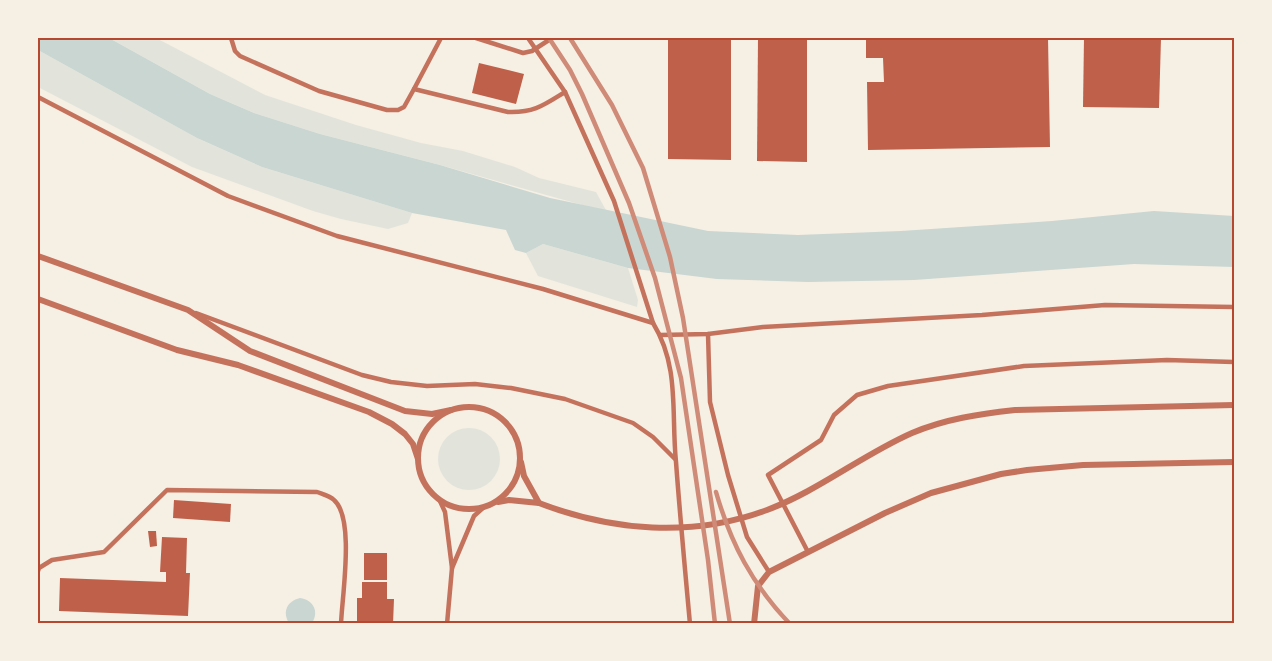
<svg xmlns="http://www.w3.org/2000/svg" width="1272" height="661" viewBox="0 0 1272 661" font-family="'Zilla Slab',serif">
	<rect width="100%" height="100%" fill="#f6efe4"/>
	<g fill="#e2e4dc">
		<polygon points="109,38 156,38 265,95 356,125 421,143 463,151 515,167 539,178 596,192 607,212 440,165 320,134 254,113 210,94"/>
		<polygon points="38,50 199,139 262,167 412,213 408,223 388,229 341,219 313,211 192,167 38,87"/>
		<polygon points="543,244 628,268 638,300 637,307 538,276 526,253"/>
		<circle cx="469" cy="459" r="31"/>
	</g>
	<g fill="#c9d6d2">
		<polygon points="38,38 109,38 210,94 254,113 320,134 440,165 550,198 708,231 798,235 901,231 1052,221 1154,211 1234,216 1234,267 1134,264 914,280 808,282 717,279 628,268 543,244 526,253 515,250 506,230 412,213 262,167 197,138 38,50"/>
		<path d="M300,598C314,600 319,612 312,623H289C282,612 287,601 300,598Z"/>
	</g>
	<g fill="#bf614a">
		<polygon points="668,38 731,38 731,160 668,159"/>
		<polygon points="758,38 807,38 807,162 757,161"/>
		<polygon points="866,38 1048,38 1050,147 868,150 867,82 884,82 883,58 866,58"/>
		<polygon points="1084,38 1161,38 1159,108 1083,107"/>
		<polygon points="479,63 524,74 516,104 472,93"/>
		<polygon points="174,500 231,504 230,522 173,518"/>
		<polygon points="148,531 156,531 157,546 150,547"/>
		<polygon points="162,537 187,538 186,573 190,573 188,616 59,611 60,578 166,582 166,572 160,572"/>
		<rect x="364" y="553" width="23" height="27"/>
		<polygon points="362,582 387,582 387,599 394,599 393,624 357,624 357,598 362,598"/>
	</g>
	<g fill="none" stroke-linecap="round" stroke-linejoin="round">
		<g stroke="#c5725c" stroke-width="4.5">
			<path d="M231,38L235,51L240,56L319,91L387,110H398L404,107L414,89L508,112C534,113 544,105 565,92L528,38"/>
			<polyline points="476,38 523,53 532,51 552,38"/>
			<polyline points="414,89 441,38"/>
			<path d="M565,92L614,201L653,323C680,367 671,413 676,462C680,516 685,570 690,624"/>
			<polyline points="38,97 228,196 337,236 543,289 653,323"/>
			<polyline points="196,313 362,375 391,382 427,386 475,384 511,388 565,399 633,423 653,437 675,459"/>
			<polyline points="708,334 710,402 728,475 747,537 769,572"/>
			<polyline points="660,335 708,334 763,327 982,315 1105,305 1234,307"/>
			<polyline points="439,499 445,512 452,568 474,516 484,507"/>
			<polyline points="808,552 768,475 821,440 834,415 857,395 888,386 1024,366 1167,360 1234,362"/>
			<path d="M38,571L39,568L52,560L104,552L167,490L317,492C322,494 330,496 334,500C355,518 342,596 341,624"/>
			<polyline points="447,624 452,568"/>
		</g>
		<g stroke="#c5725c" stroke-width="6">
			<polyline points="38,256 188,310 250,351 405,411 432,414 451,410"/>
			<polyline points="38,299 177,350 238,365 369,412 392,424 405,434 413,444 418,459"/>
			<circle cx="469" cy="458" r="51"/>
			<polyline points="498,502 509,500 539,503 524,476 521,462"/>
			<path d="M539,503C612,531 692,538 767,510C818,491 862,455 912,433C945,419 979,414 1015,410L1234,405"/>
			<polyline points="754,624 758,586 769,572 885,513 931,493 1001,474 1027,470 1083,465 1234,462"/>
		</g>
		<g stroke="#cf8b77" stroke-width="4.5">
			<polyline points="549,38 570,70 582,94 629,203 655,278 681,378 708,560 715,624"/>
			<polyline points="570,38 612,105 643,168 670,257 683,318 730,624"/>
			<path d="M716,492C731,544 752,584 790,624"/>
		</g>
	</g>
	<rect width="1272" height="661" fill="none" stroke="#f6efe4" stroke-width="78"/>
	<rect x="39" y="39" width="1194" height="583" fill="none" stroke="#b5482f" stroke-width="2"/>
</svg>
